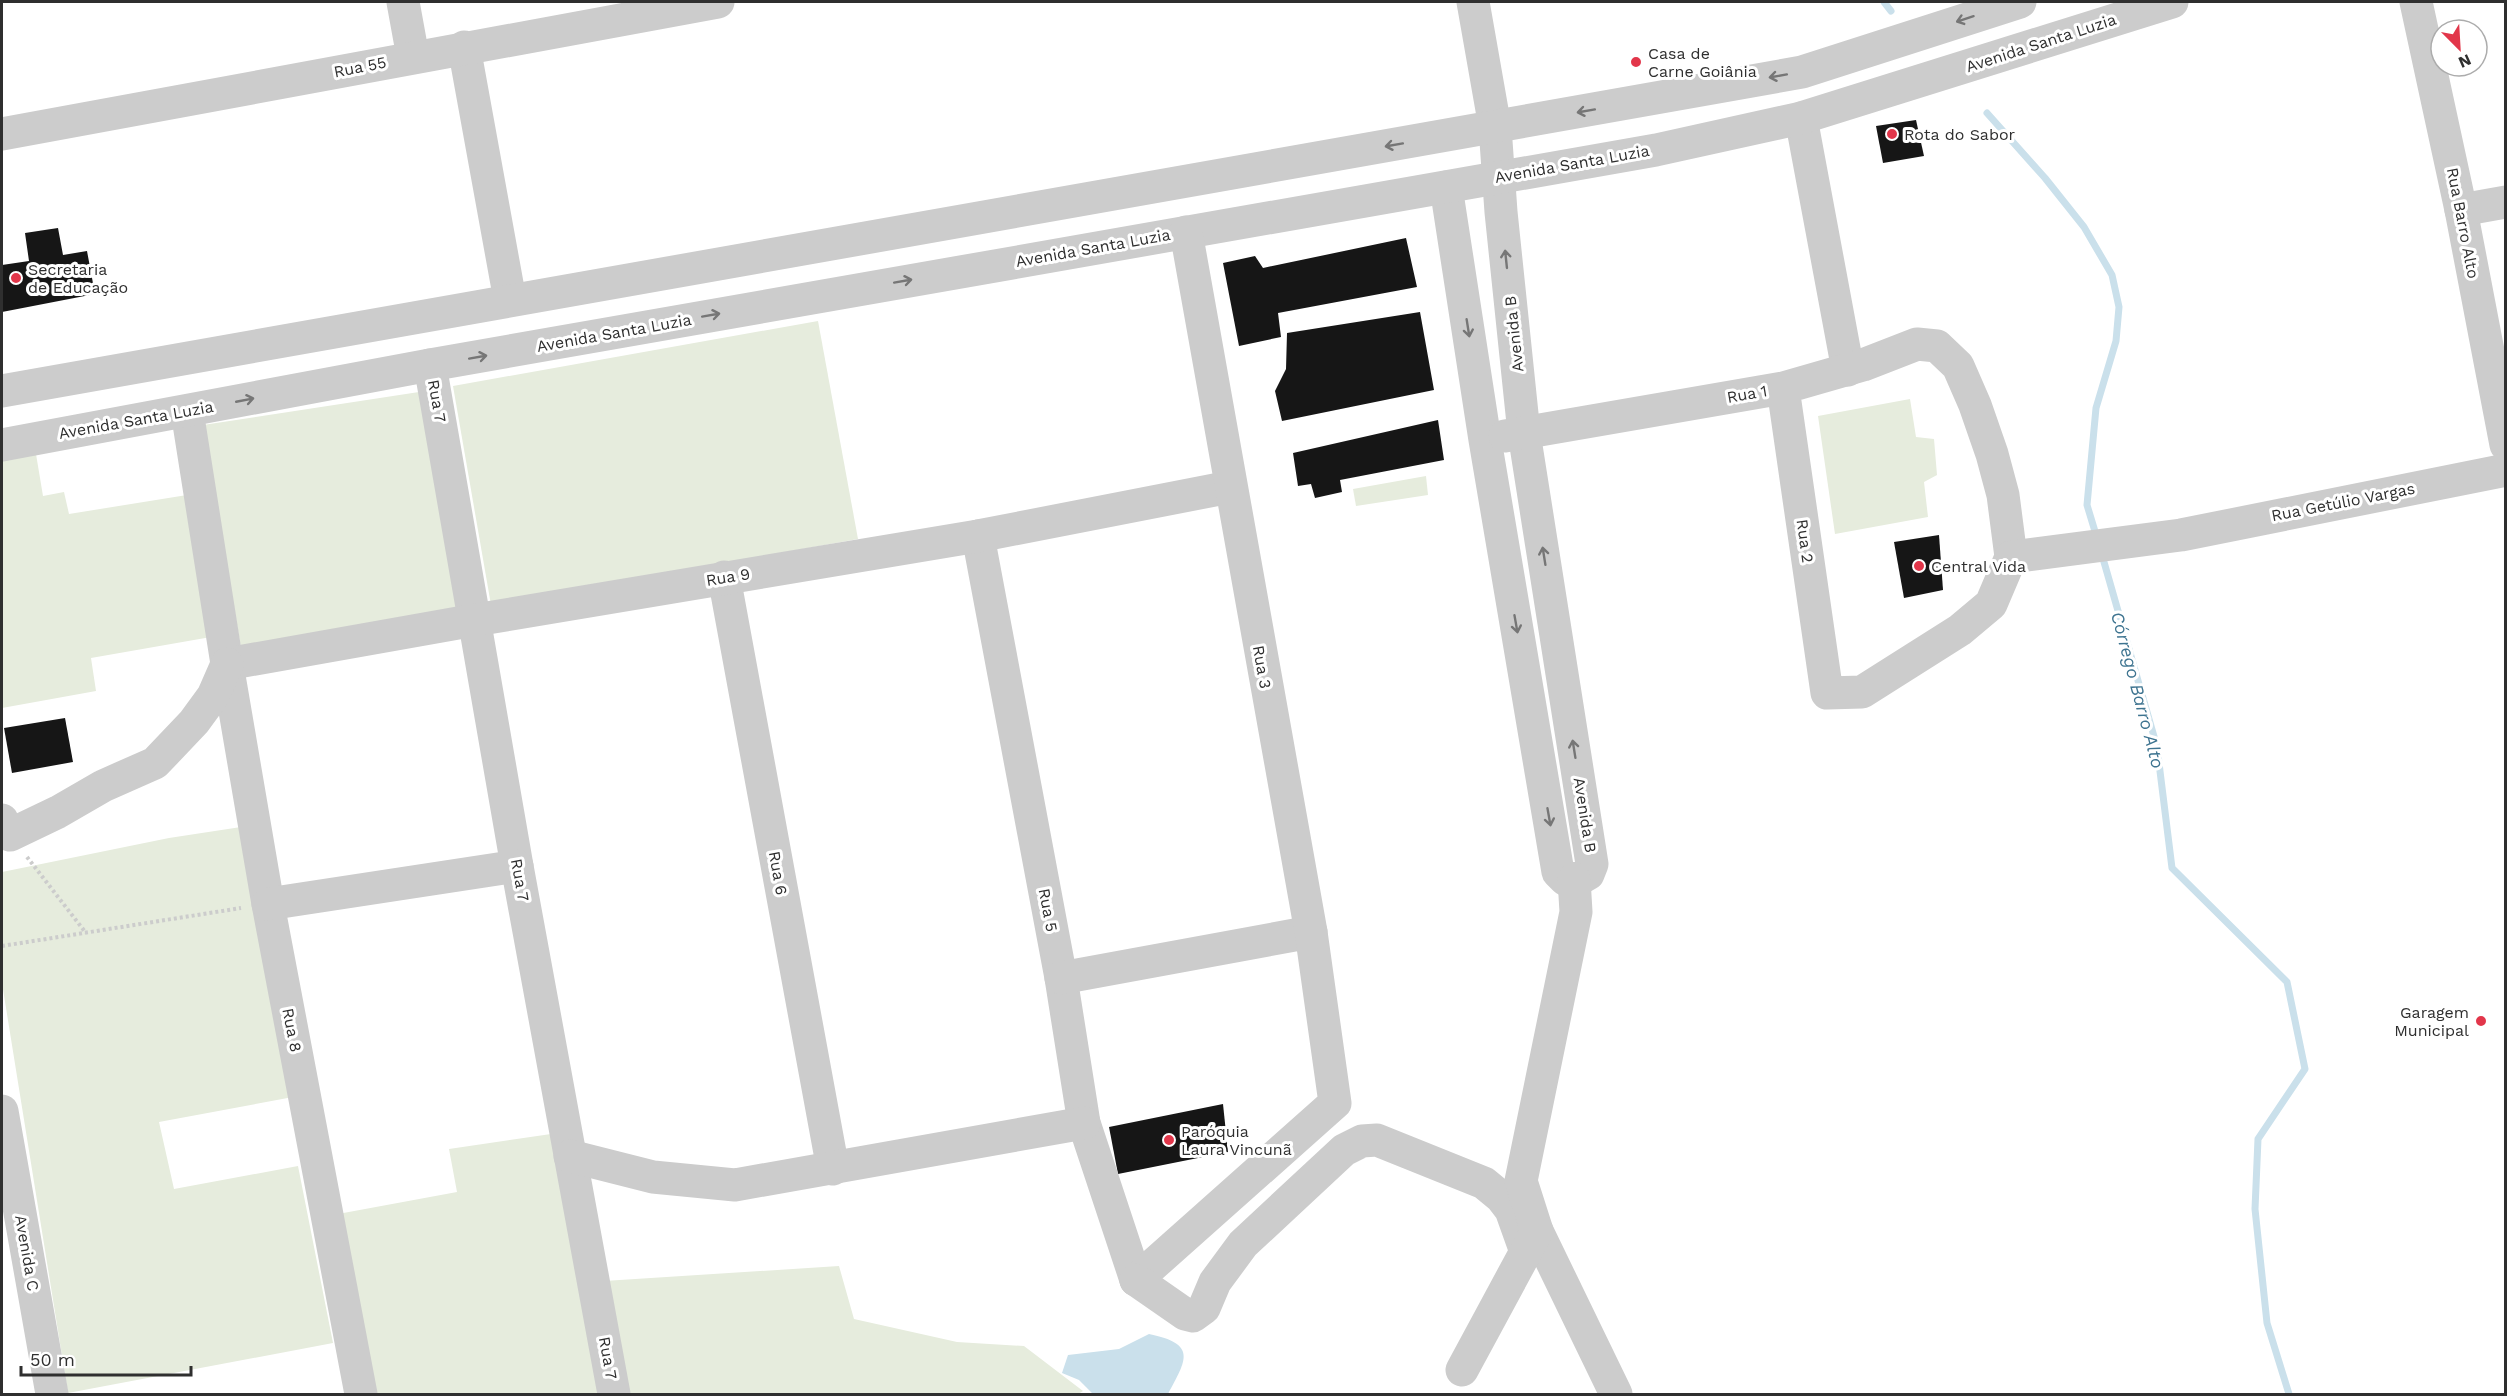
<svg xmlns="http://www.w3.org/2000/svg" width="2507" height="1396" viewBox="0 0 2507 1396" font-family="'Work Sans',sans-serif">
	<rect width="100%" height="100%" fill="#fff"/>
	<g fill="#e6ecdd">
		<polygon points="818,321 858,539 491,605 453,386"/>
		<polygon points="419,392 458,610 241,648 203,425"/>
		<polygon points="1910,399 1916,437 1934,439 1937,475 1924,482 1928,517 1835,534 1818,416"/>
		<polygon points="36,454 43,496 64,492 69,514 187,495 211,637 91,658 96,691 2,708 2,460"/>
		<polygon points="1426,476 1428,495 1356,506 1353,489"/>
		<polygon points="241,827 293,1097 159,1122 174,1189 298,1166 333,1343 68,1393 2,983 2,872 169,838"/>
		<polygon points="551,1134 598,1394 373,1394 338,1214 457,1192 449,1149"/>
		<polygon points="839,1266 854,1319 957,1342 1024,1346 1083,1391 1078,1394 628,1394 604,1281"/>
	</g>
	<path fill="#cae0eb" d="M1149,1334C1197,1344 1187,1359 1168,1394H1093L1079,1380L1062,1373L1068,1355L1119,1349Z"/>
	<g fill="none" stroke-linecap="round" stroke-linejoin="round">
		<g stroke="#cae0eb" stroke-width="7">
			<polyline points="1884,2 1891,11"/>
			<polyline points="1987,113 2045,178 2084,227 2112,275 2119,307 2116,341 2096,408 2087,505 2097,538"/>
			<polyline points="2102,555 2157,747 2172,868 2287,982 2305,1069 2258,1139 2255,1209 2267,1323 2289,1394"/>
		</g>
	</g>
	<g fill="#161616">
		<polygon points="1916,120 1924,156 1883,163 1876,126"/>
		<polygon points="58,228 63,255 87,251 95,294 2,312 2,265 29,261 25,233"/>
		<polygon points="1406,238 1417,287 1278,313 1281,337 1239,346 1223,263 1255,256 1263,268"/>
		<polygon points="1420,312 1434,390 1282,421 1275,391 1286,369 1287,333"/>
		<polygon points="1438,420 1444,460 1340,480 1342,492 1315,498 1311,484 1298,486 1293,453"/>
		<polygon points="1939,535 1943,590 1904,598 1894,542"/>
		<polygon points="65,718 73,762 12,773 4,728"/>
		<polygon points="1223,1104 1228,1152 1118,1174 1109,1127"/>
	</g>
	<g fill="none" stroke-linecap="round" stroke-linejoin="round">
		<g stroke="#ccc" stroke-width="4" stroke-dasharray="3 3" stroke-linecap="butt">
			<polyline points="27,857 86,933"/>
			<polyline points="2,946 241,908"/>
		</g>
		<g stroke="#ccc" stroke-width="33">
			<polyline points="403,2 413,57"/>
			<polyline points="2416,2 2461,210 2506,445"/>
			<polyline points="464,47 510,300"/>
			<polyline points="1801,118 1848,370"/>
			<polyline points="2,134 718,2"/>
			<polyline points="1446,187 1485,440 1558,872 1565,879 1581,878 1588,874 1592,864 1524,433 1501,212 1495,127 1473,2"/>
			<polyline points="2461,210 2506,202"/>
			<polyline points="430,365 517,866 614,1394"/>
			<polyline points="2,391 1802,72 2020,2"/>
			<polyline points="187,411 227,664 268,904 361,1394"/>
			<polyline points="1505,436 1783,388 1863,365 1917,344 1937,346 1958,366 1975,405 1992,454 2003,495 2011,557 1991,604 1960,630 1862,692 1827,693 1783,388"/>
			<polyline points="2,445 430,365 1656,150 1801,118 2172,2"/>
			<polyline points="978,536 1061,978 1084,1123 1136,1280"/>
			<polyline points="2011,557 2181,535 2506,470"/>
			<polyline points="724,577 833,1169"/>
			<polyline points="227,664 475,620 978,536 1230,487"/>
			<polyline points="2,820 10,835 58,812 103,786 155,763 194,722 213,696 227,664"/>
			<polyline points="268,904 517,866"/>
			<polyline points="1061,978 1311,932"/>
			<polyline points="2,1111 52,1394"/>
			<polyline points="570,1156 653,1177 735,1185 1084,1123"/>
			<polyline points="1537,1231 1616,1394"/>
			<polyline points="1136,1280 1335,1103 1311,932 1186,232"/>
			<polyline points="1136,1280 1185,1314 1193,1316 1204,1308 1215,1282 1243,1244 1344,1150 1362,1141 1377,1140 1484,1183 1501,1197 1511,1210 1526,1252"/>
			<polyline points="1462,1370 1537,1231 1521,1181 1576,912 1574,879"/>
		</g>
	</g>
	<defs><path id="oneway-shaft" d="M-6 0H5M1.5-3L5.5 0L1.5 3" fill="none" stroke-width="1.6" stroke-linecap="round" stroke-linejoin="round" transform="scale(1.5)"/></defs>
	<g stroke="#767676">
		<use href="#oneway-shaft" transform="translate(1965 19) rotate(162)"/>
		<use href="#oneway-shaft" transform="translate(1778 76) rotate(170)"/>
		<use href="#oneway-shaft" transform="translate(1586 111) rotate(170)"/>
		<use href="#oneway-shaft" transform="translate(1394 145) rotate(170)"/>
		<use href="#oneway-shaft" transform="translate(1506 259) rotate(-96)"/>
		<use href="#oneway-shaft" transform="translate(903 281) rotate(-10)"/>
		<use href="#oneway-shaft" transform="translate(711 315) rotate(-10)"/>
		<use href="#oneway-shaft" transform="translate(1468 328) rotate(81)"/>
		<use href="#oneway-shaft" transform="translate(478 357) rotate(-10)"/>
		<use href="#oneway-shaft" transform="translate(245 400) rotate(-11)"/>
		<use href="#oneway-shaft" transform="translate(1544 556) rotate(-99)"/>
		<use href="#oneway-shaft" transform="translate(1516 624) rotate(80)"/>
		<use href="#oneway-shaft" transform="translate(1574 749) rotate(-99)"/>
		<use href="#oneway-shaft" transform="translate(1549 817) rotate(80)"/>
	</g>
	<g fill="#e2364a" stroke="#fff" stroke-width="2">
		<circle cx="1636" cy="62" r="6"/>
		<circle cx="1892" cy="134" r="6"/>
		<circle cx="16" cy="278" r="6"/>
		<circle cx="1919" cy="566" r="6"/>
		<circle cx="2481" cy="1021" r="6"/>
		<circle cx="1169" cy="1140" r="6"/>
	</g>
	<g text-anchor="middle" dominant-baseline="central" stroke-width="6" stroke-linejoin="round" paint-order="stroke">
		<g font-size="16" fill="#2f2f2f" stroke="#fff">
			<text transform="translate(2041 43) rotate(-18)">Avenida Santa Luzia</text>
			<text transform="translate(360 67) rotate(-11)">Rua 55</text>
			<text transform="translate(1572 164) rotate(-10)">Avenida Santa Luzia</text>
			<text transform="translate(2463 223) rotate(79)">Rua Barro Alto</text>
			<text transform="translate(1093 248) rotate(-10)">Avenida Santa Luzia</text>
			<text transform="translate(614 333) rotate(-10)">Avenida Santa Luzia</text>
			<text transform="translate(1514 334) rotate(-96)">Avenida B</text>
			<text transform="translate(1747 394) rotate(-10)">Rua 1</text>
			<text transform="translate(437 401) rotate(80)">Rua 7</text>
			<text transform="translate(136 420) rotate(-10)">Avenida Santa Luzia</text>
			<text transform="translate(2343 502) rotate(-11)">Rua Getúlio Vargas</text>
			<text transform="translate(1805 541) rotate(82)">Rua 2</text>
			<text transform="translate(728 577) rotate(-9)">Rua 9</text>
			<text transform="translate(1262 667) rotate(80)">Rua 3</text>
			<text transform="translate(1585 815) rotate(81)">Avenida B</text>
			<text transform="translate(778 873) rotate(80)">Rua 6</text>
			<text transform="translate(520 880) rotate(80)">Rua 7</text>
			<text transform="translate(1048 910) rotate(79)">Rua 5</text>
			<text transform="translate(292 1030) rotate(79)">Rua 8</text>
			<text transform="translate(27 1253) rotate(80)">Avenida C</text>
			<text transform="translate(608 1358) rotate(80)">Rua 7</text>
		</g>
		<g font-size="16" fill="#2f2f2f" stroke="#fff" text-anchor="start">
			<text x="1648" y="53">Casa de<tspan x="1648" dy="18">Carne Goiânia</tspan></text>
			<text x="1904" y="134">Rota do Sabor</text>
			<text x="28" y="269">Secretaria<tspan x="28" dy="18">de Educação</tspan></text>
			<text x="1931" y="566">Central Vida</text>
			<text x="2469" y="1012" text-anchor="end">Garagem<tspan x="2469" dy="18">Municipal</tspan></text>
			<text x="1181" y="1131">Paróquia<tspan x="1181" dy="18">Laura Vincunã</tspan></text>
		</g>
		<g font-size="18" font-style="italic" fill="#3e7490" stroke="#fff">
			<text transform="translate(2138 690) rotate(75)">Córrego Barro Alto</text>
		</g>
	</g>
	<rect width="2507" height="1396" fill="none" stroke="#2f2f2f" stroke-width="6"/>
	<g transform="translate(2459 48) rotate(156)"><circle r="28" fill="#ffffff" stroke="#acacac" stroke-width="1.5"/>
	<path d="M0-4.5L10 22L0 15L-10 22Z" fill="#e2364a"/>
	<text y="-9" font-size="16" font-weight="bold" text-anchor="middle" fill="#2f2f2f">N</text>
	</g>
	<path d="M21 1366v9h170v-9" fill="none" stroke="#2f2f2f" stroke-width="3"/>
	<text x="30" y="1366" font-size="18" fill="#2f2f2f" stroke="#ffffff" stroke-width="4.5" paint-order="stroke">50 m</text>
</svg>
